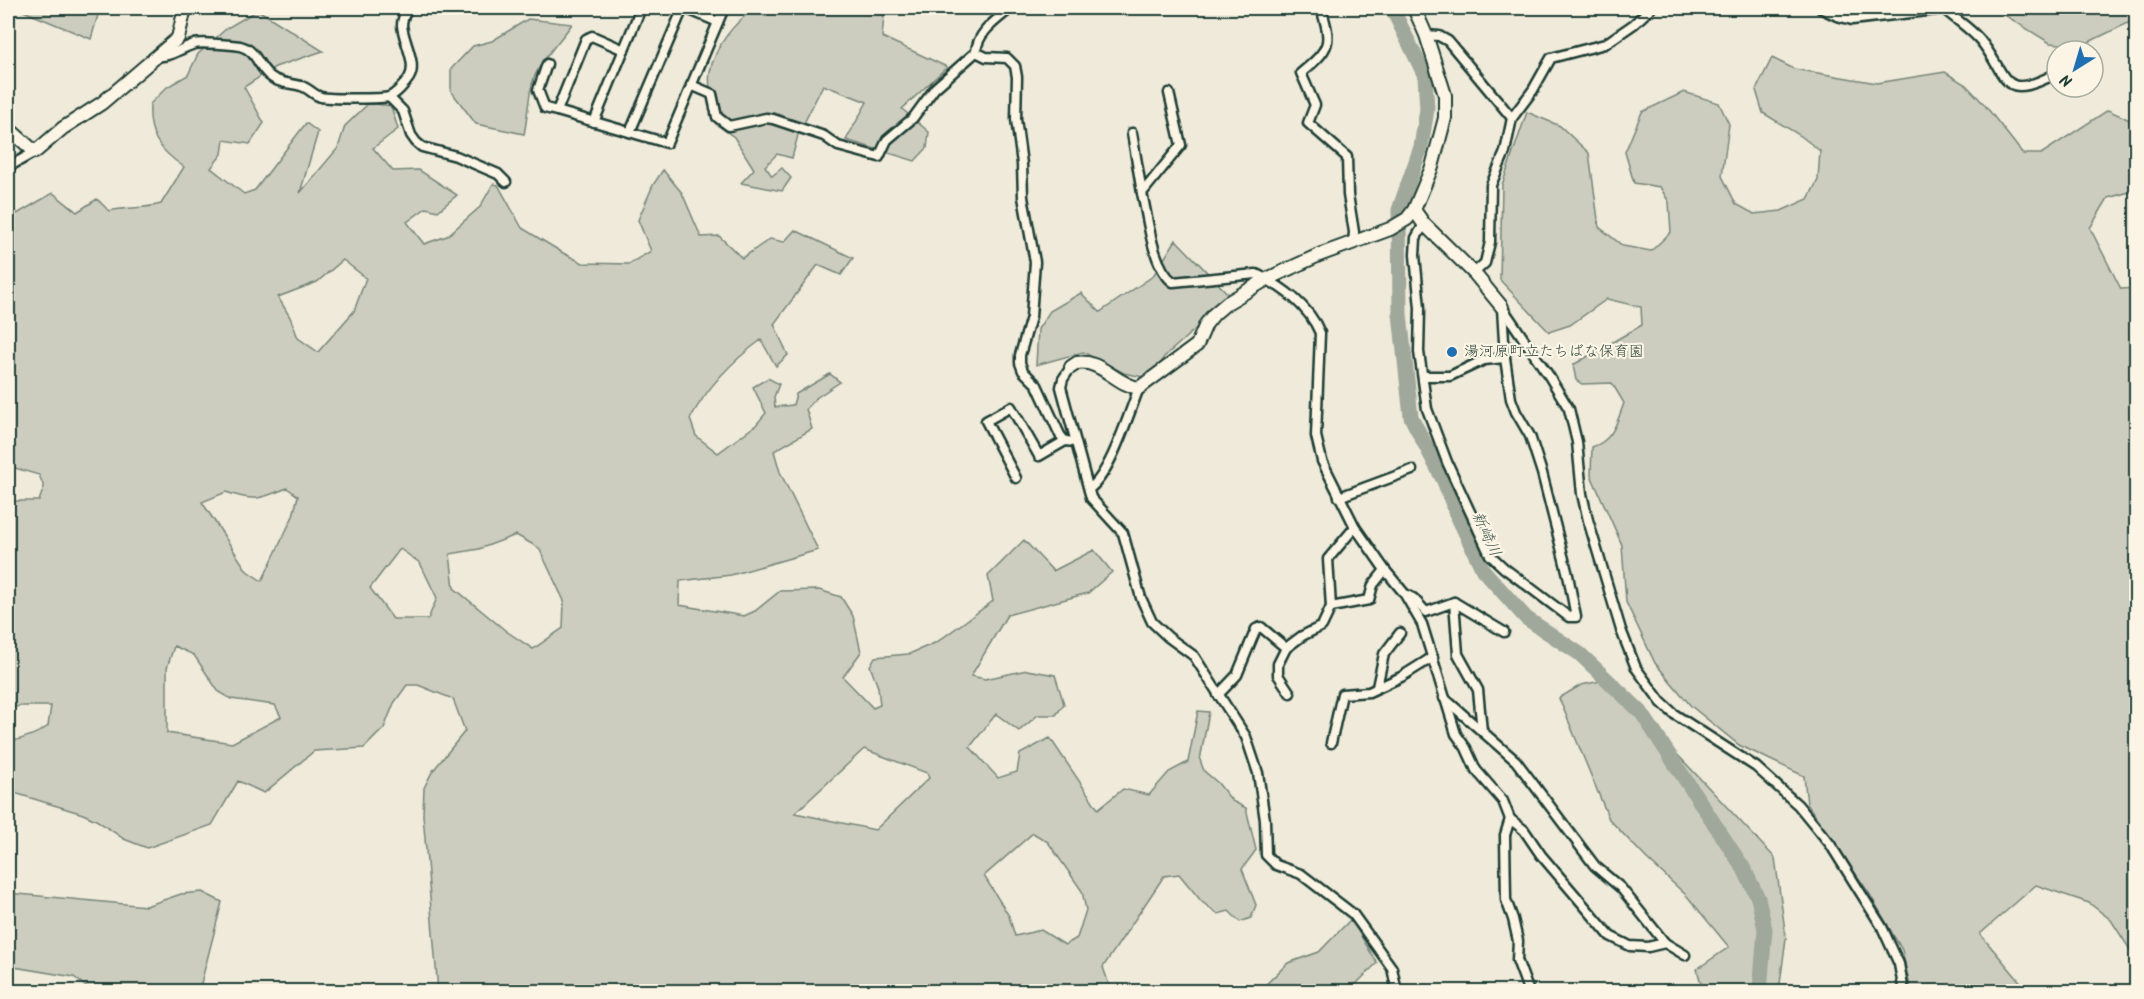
<svg xmlns="http://www.w3.org/2000/svg" width="2144" height="999" viewBox="0 0 2144 999" font-family="Kalam,'Klee One',sans-serif">
	<rect width="100%" height="100%" fill="#efeada"/>
	<filter id="ink" filterUnits="userSpaceOnUse"><feTurbulence type="fractalNoise" baseFrequency=".0167" numOctaves="2"/><feDisplacementMap in="SourceGraphic" scale="12" xChannelSelector="R" yChannelSelector="G"/><feConvolveMatrix kernelMatrix="1 2 1 2 8 2 1 2 1" color-interpolation-filters="sRGB"/></filter>
	<g filter="url(#ink)">
		<g fill="#cccdbf" stroke="#76857a" stroke-width="1.5" fill-rule="evenodd">
			<polygon points="16,8 100,8 91,39"/>
			<path d="M755,8H866L884,16L882,37L947,67L902,109L929,132L927,148L915,161L846,140L867,102L823,85L798,135L792,158L777,154L765,166L772,176L782,168L791,178L782,191L741,183L754,169L734,137L716,124C714,111 707,85 710,72C715,46 734,23 755,8Z"/>
			<polygon points="1993,8 2136,8 2136,19 2081,46 2050,43"/>
			<path d="M258,10L323,51L275,67L244,87L264,123L250,144L224,140L222,154L211,168L244,194L255,190L306,123L318,132L300,193L338,148L345,126L369,103L391,106L398,129L373,148L393,171L419,170L457,195L438,211L426,208L407,222L424,244L447,236L480,207L493,184L498,185L522,228L563,253L583,263L629,264L651,251L638,220L653,185L663,170L682,193L701,237L719,236L742,258L770,239L784,242L795,230L853,258L841,275L818,265L774,324L788,355L776,366L761,340C732,361 707,388 690,419L696,436L718,453L756,425L766,413L753,387L768,378L779,384L774,397L775,407L793,405L796,394L830,374L840,382L816,398L806,409L812,429L774,451L780,472L818,550L731,575L680,581L679,605L744,616L755,611L780,591L819,590L841,597L853,616L861,652L843,677L873,708L880,705L878,687L870,666L875,657L909,654L937,642L993,601L988,576L1024,540L1053,571L1094,550L1112,572L1088,593L1007,615L971,676L985,679L1027,670L1055,675L1064,704L1056,715H1038L1019,731L996,714L970,747L998,778L1017,772L1020,754L1050,738L1098,809L1123,789L1149,795L1169,772L1188,762L1198,711L1209,712L1200,760L1204,771L1218,783L1232,801L1246,808L1256,850L1242,869L1256,905L1251,918L1240,922L1229,911L1218,914L1202,902L1179,874L1164,876L1103,967L1111,991H438L423,815L424,788L432,772L465,731L453,699L418,685H407L394,703L384,728L364,748L314,751L264,793L238,781L212,825L147,848L124,839L96,820L83,814L8,791V742C22,739 37,735 48,726L51,706H19L8,709V640C14,631 15,615 8,606V501H39L44,487L39,475L8,466V202L17,214L53,193L77,212L97,199L109,211C127,207 144,209 161,204L184,167C159,150 148,135 150,104L167,87L188,75L198,54L227,28ZM343,260L366,278L354,311L318,352L298,338L290,317L278,297L317,282ZM287,488L298,496L293,516L262,581L247,571L202,502L226,492C254,502 261,499 287,488ZM516,535L539,548L564,601L563,628L533,649L506,631L454,588L450,554L479,549ZM400,549L420,563L437,598L428,619H393L370,588ZM174,646L194,655L218,691L231,699L275,705L281,717L232,743L167,733V668ZM864,749L927,773L929,778L875,830L795,813ZM1033,833L1048,842L1082,891L1086,910L1077,938L1065,945L1041,930L1015,936L1009,916L984,876Z"/>
			<path d="M528,19L572,24C560,41 541,60 534,78C528,93 528,117 524,134L476,124L451,91V69L473,46L492,41Z"/>
			<path d="M1772,58L1794,69L1877,83L1945,72L1966,85L1984,104L2023,154H2041L2108,110L2136,123V187L2133,191L2108,198L2090,228L2121,289L2136,288V959L2111,920L2089,903L2036,885L1980,934L2028,991H1911L1902,950L1869,893L1807,804L1804,776L1739,745L1691,706L1655,663L1626,602L1622,545L1591,475L1592,447C1613,441 1617,422 1624,403L1612,383L1582,384L1576,380L1573,365L1642,325L1641,307L1607,299L1570,325L1549,332L1500,280L1502,185L1527,112L1560,126L1589,153L1599,227L1623,246L1651,251L1671,232L1669,202L1660,187L1634,183L1625,152L1642,112L1684,92L1719,103L1729,124L1722,176L1736,204L1754,214L1781,211L1808,199L1818,180L1820,151L1801,136L1763,113L1756,90Z"/>
			<polygon points="1176,240 1231,297 1164,357 1158,371 1143,377 1124,373 1083,352 1036,365 1038,329 1050,311 1081,293 1100,312 1153,276"/>
			<polygon points="1601,681 1650,720 1674,751 1775,858 1786,938 1779,991 1703,991 1697,969 1729,947 1687,896 1646,858 1609,819 1559,698 1581,685"/>
			<polygon points="202,892 222,902 199,991 91,991 74,977 8,966 8,893 146,906 181,894"/>
			<polygon points="1351,919 1377,963 1349,991 1259,991 1288,963 1319,952"/>
		</g>
		<g fill="none" stroke-linecap="round" stroke-linejoin="round">
			<polyline stroke="#9fa89a" stroke-width="15" points="1392,8 1425,76 1427,109 1421,147 1399,210 1400,314 1411,417 1444,481 1457,515 1483,570 1526,618 1580,654 1641,712 1744,869 1758,898 1765,929 1760,992"/>
			<g stroke="#1f3d34" stroke-width="13">
				<g id="street">
					<polyline points="685,8 718,22"/>
					<path d="M1321,8C1332,44 1331,48 1301,73L1315,105L1308,123L1347,157L1348,195L1354,232L1353,243"/>
					<path d="M1820,8L1837,16L1852,20L1944,9C1955,19 1970,28 1980,40C2009,75 1999,104 2057,73"/>
					<polyline points="1426,35 1439,36 1448,41 1512,118 1505,152 1491,185 1490,242 1485,263 1474,273"/>
					<polyline points="624,50 592,36 586,39 557,111 667,143 724,8"/>
					<polyline points="976,52 986,57 1007,58 1015,66 1017,77 1016,119 1022,164 1023,197 1035,262 1031,317 1020,355 1020,363 1023,371 1037,385 1060,435 1065,441 1075,442"/>
					<path d="M157,56C170,58 182,47 195,44C201,42 233,45 240,46C257,50 258,68 271,77C280,84 291,83 301,86C309,88 313,95 321,97C328,99 383,99 389,97C396,94 405,84 409,78C418,64 403,41 402,25C402,18 405,13 408,8"/>
					<polyline points="547,64 538,90 545,108 557,111"/>
					<path d="M691,85L712,94L717,117L729,126L766,118L773,119L824,136L838,146L879,157L887,140L913,118L935,88L976,52C977,32 998,19 1011,8"/>
					<path d="M1169,93L1181,145L1142,193C1148,218 1152,266 1173,282L1256,274C1282,286 1309,306 1320,333L1316,436L1322,461L1355,527L1385,570L1404,593L1422,624L1456,734L1466,748L1476,770L1503,801L1510,819L1505,835L1506,900L1513,919L1518,941L1517,960L1529,992"/>
					<polyline points="389,97 403,111 411,135 416,142 422,147 456,156 498,174 506,182"/>
					<polyline points="1512,118 1533,90 1551,58 1605,44 1634,24 1651,8"/>
					<polyline points="594,122 641,8"/>
					<polyline points="630,132 683,8"/>
					<polyline points="1132,133 1142,193"/>
					<polyline points="8,167 35,152"/>
					<polyline points="1424,224 1416,238 1415,255 1420,308 1419,352 1427,409 1447,462 1490,555 1504,568 1569,617 1576,617 1568,575 1542,473 1530,436 1516,412 1511,399 1505,358 1502,308"/>
					<polyline points="1502,307 1549,376 1569,409 1577,442 1582,494 1588,520 1621,630 1636,668 1661,702 1674,714 1756,767 1798,805 1830,844 1882,927 1899,964 1904,992"/>
					<polyline points="1071,367 1063,379 1061,387 1091,498 1123,533 1141,598 1152,622 1168,637 1194,656 1246,737 1258,773 1265,820 1266,855 1276,865 1301,874 1353,914 1392,968 1397,992"/>
					<polyline points="1423,376 1450,376 1484,360 1505,358"/>
					<polyline points="1016,478 986,421 1011,407 1039,456 1065,441"/>
					<path d="M1089,489C1110,475 1129,413 1139,388"/>
					<polyline points="1339,497 1412,470"/>
					<polyline points="1405,594 1413,598 1426,612 1454,602 1504,632"/>
					<polyline points="1454,602 1458,654 1478,690 1482,731"/>
					<polyline points="1331,607 1328,559 1355,527"/>
					<polyline points="1377,687 1384,654 1400,633"/>
					<polyline points="1290,693 1278,675 1278,664 1286,648 1302,636 1322,626 1331,607 1369,600 1373,585 1385,570"/>
					<polyline points="1218,695 1237,675 1256,629 1261,627 1286,648"/>
					<polyline points="1444,698 1516,761 1595,866 1621,888 1665,943 1685,955"/>
					<polyline points="1331,743 1342,694 1369,692 1401,677 1433,657"/>
					<polyline points="1510,819 1524,830 1541,855 1610,936 1630,946 1648,947 1665,943"/>
				</g>
			</g>
			<g stroke="#1f3d34" stroke-width="16">
				<g id="secondary">
					<polyline points="8,128 35,152 63,128 102,103 178,38 185,8"/>
					<polyline points="1414,210 1424,224 1474,273 1502,307"/>
					<path d="M1071,367L1077,363C1101,359 1116,385 1139,388L1197,345L1206,324L1214,314L1227,303L1267,279L1319,255L1390,229L1407,219L1414,210L1432,167L1445,118V95L1426,35L1414,8"/>
				</g>
			</g>
			<use href="#street" stroke="#fcf5e5" stroke-width="8"/>
			<use href="#secondary" stroke="#fcf5e5" stroke-width="12"/>
		</g>
	</g>
	<circle fill="#1f6fb2" stroke="#fcf5e5" stroke-width="2" cx="1452" cy="352" r="6"/>
	<g text-anchor="middle" dominant-baseline="central" stroke-width="4.5" stroke-linejoin="round" paint-order="stroke">
		<g font-size="15" fill="#1f3d34" stroke="#fcf5e5" text-anchor="start">
			<text x="1464" y="352">湯河原町立たちばな保育園</text>
		</g>
		<g font-size="16" font-style="italic" fill="#455d53" stroke="#fcf5e5">
			<text transform="translate(1486 534) rotate(65)">新崎川</text>
		</g>
	</g>
	<rect width="2144" height="999" fill="none" stroke="#fcf5e5" stroke-width="30"/>
	<rect x="15" y="15" width="2114" height="969" fill="none" stroke="#1f3d34" stroke-width="2" filter="url(#ink)"/>
	<g transform="translate(2075 69) rotate(217)"><circle r="28" fill="#fcf5e5" stroke="#a4ab9e" stroke-width="1.5"/>
	<path d="M0-4.5L10 22L0 15L-10 22Z" fill="#1f6fb2"/>
	<text y="-9" font-size="16" font-weight="bold" text-anchor="middle" fill="#1f3d34">N</text>
	</g>
</svg>
